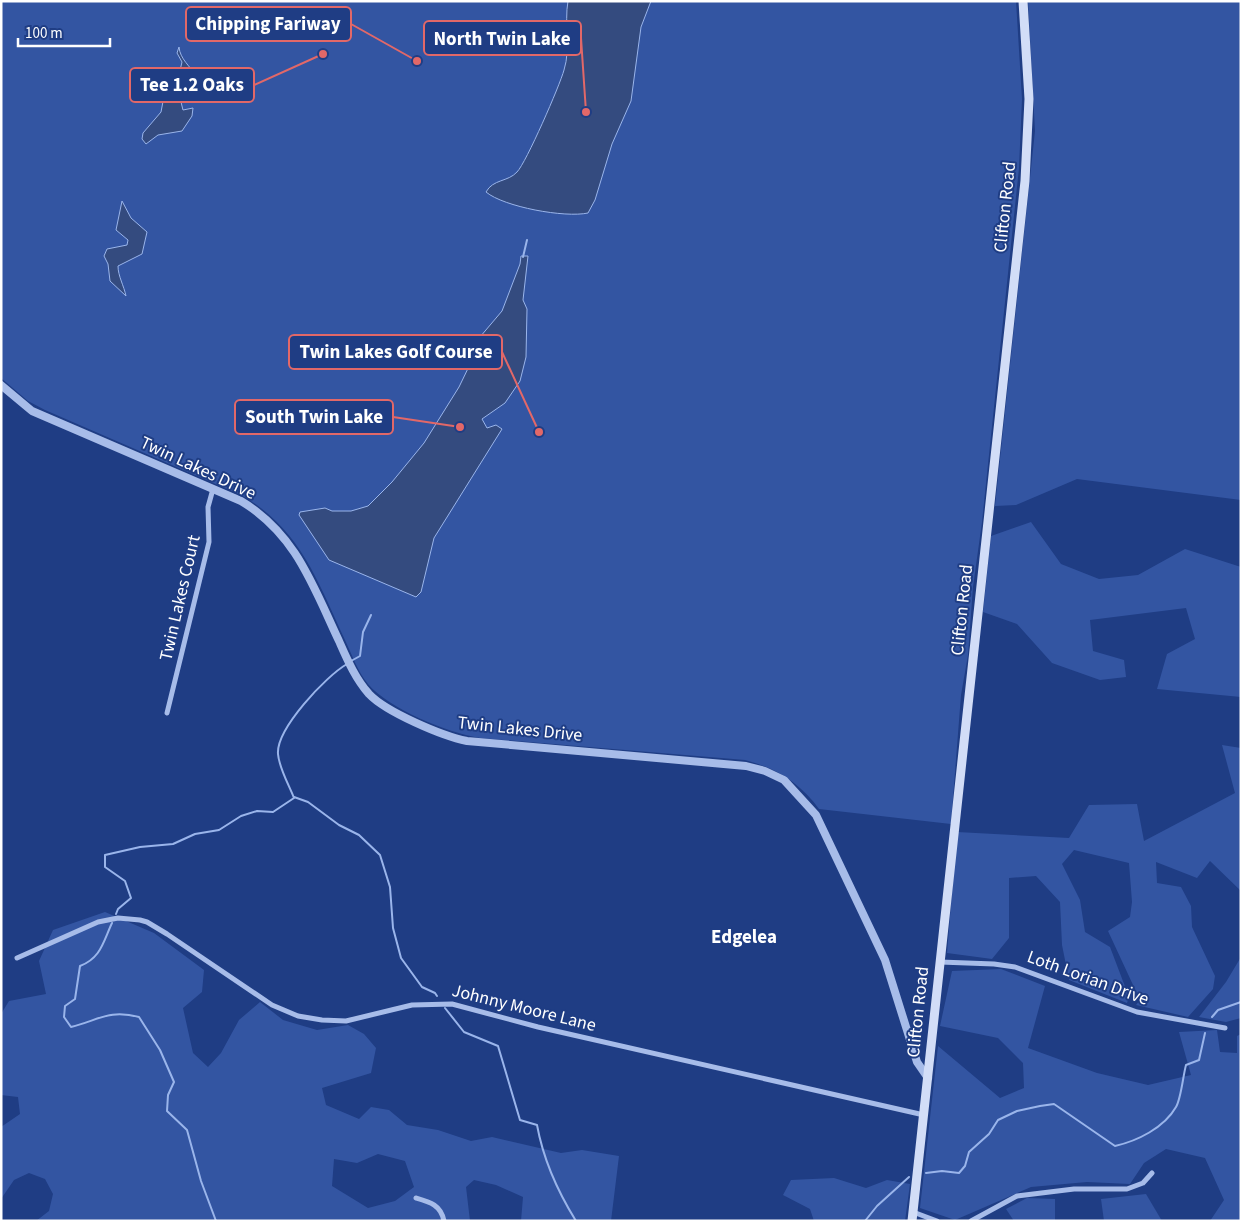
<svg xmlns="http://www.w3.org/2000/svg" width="1242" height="1222" viewBox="0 0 1242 1222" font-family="'Source Sans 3',sans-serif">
	<rect width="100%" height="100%" fill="#1f3d84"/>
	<g fill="#3355a2" fill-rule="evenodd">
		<path d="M1,1H1016L1022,99L1019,168L982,522L973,587L968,655L961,695L951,824L819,809C800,783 776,768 745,760L480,738C448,733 389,709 368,684C358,672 352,655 345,640C318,582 300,528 241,495L45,410L28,401L1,378Z"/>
		<polygon points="1028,1 1241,1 1241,500 1077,479 1016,505 995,506 1035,131"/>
		<polygon points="1031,522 1061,564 1099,579 1138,575 1185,549 1241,567 1241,697 1157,689 1167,654 1195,639 1186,608 1090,620 1093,651 1124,660 1126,677 1100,680 1052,663 1017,624 983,612 991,536"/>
		<polygon points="1222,745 1241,748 1241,891 1210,861 1197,878 1156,862 1157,883 1181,887 1191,906 1192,927 1215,976 1213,989 1188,1017 1136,1005 1140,1000 1108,931 1130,917 1132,902 1129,863 1074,850 1062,864 1080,900 1085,932 1110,947 1129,997 1127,1003 1069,980 1062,945 1060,902 1036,876 1009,878 1009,938 992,959 947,953 957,832 1069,838 1089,805 1137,804 1144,841 1235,793"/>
		<path d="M105,912L154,933L204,970L202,992L183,1008L193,1053L208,1067L221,1053L239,1020L260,1002L283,1020L317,1030L348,1025L364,1034L376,1048L371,1073L322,1088L326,1105L359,1119L371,1107L389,1110L407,1125L438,1130L471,1141L492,1137L561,1153L582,1150L619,1156L611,1221H521L523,1197L496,1185L474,1180L466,1187L470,1221H36L49,1211L53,1194L45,1179L29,1173L14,1180L1,1199V1127L20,1114L18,1097L1,1095V1014L9,1001L46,994L39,961L53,930ZM378,1154L405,1161L414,1187L395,1201L368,1208L332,1186L334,1159L357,1163Z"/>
		<polygon points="1241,957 1241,1018 1226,1022 1199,1017 1226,982"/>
		<polygon points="1001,969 1045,986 1028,1048 1097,1073 1148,1085 1191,1075 1179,1032 1217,1030 1220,1052 1237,1053 1237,1036 1241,1034 1241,1221 1210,1221 1224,1200 1205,1158 1166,1149 1144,1163 1130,1184 1087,1182 1031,1187 955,1220 920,1208 938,1046 1000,1098 1024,1088 1023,1063 998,1038 940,1026 952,971"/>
		<polygon points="834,1178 866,1188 887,1180 910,1184 905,1221 814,1221 810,1209 783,1195 791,1180"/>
		<polygon points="1146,1194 1162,1221 1104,1221 1101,1199"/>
		<polygon points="1027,1198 1055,1199 1055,1221 1014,1221 1006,1209"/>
	</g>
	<g fill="#344b7f" stroke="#9ab5eb">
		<path d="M568,1H651L641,27L631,101L612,144L595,200L588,213C565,218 504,207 486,192C493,179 508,182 517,172C526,163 560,85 564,70C571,48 564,24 568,1Z"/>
		<path d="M179,47C180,59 190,66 197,77L198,85L181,102L183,110L193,108L192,116L182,131L158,135L146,144L142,139L143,133L161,112L165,91L170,83L178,79L182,62L177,53Z"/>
		<path d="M122,201L131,218L147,232L142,254L118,266C118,276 124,286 126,296L110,281L108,264L104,256L107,249L127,245L128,240L116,230Z"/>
		<polygon points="521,256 528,256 523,300 527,309 526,357 520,381 505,403 482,419 487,428 496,425 502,429 434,538 421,592 416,597 329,560 299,515 300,512 325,508 332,511 351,511 368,506 392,482 424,443 459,387 475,354 480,337 502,311 520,264"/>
	</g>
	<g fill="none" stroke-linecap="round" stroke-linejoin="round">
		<g stroke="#9ab5eb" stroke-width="2">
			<polyline points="523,257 527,240"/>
			<polyline points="351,661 360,656 363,632 371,615"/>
			<polyline points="294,797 308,802 339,825 359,835 380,855 390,887 393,928 401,958 422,987 435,993 437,996"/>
			<path d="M116,914L118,909L131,898L125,881L105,867V855L140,847L173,844L195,834L219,830L241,816L257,811L273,812L294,798C289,785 279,768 278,754C276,729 326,676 347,664"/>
			<path d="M112,923C103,942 101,958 80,966L75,999L65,1006L64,1017L71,1027C99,1020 109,1009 139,1017L160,1050L174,1082L168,1095L167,1111L187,1130L201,1181L216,1221"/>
			<path d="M445,1008L464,1032L498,1046L520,1120L537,1125C543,1158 558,1192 576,1221"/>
			<polyline points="1212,1017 1218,1010 1241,1002"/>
			<path d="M926,1173L942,1171L959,1173L965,1166L969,1152L989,1134L998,1120L1017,1111L1040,1106L1054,1104L1115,1146C1137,1141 1164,1128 1176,1107C1181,1099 1183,1076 1186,1065L1199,1060L1205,1033"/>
			<polyline points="865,1221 877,1206 909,1177"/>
		</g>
		<g stroke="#a7bce9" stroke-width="5">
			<polyline points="167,713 209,542 208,507 213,489"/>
			<polyline points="17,958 98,922 118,918 140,920 147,922 167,934 272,1005 298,1016 322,1020 346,1021 412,1005 452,1004 538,1027 924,1115"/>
			<polyline points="940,962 994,964 1015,967 1137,1012 1225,1028"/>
			<path d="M416,1198C430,1202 441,1205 444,1221"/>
			<polyline points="913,1212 937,1221"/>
			<polyline points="971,1221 1017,1196 1074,1189 1127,1189 1143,1183 1152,1173"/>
		</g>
		<path stroke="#a7bce9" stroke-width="8" d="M1,385L32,411L241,501C296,534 313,586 339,641C347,659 355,678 369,694C386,712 442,736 467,741L746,766L765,771L784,780L816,815L885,960L917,1062L928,1078"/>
		<polyline stroke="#d2ddf7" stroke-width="9" points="912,1221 1025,181 1029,99 1023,1"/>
	</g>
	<g text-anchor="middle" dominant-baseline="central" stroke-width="4" stroke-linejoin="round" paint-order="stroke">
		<g font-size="18" fill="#fff" stroke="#1f3d84">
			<text transform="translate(1005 207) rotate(-84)">Clifton Road</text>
			<text transform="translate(198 468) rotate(25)">Twin Lakes Drive</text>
			<text transform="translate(180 598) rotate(-77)">Twin Lakes Court</text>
			<text transform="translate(962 610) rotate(-84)">Clifton Road</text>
			<text transform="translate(520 729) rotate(6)">Twin Lakes Drive</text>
			<text transform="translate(1088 978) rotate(20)">Loth Lorian Drive</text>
			<text transform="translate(524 1008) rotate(14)">Johnny Moore Lane</text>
			<text transform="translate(918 1012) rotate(-84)">Clifton Road</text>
		</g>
		<g font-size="19" font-weight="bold" fill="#fff" stroke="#1f3d84">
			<text x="744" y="937">Edgelea</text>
		</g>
	</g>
	<path fill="none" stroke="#e26868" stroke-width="2" d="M417 61L351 24M586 112L581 38M323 54L254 85M539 432L502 352M460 427L393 417"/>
	<g fill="#e26868" stroke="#1f3d84" stroke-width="2">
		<circle cx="417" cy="61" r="5"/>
		<circle cx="586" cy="112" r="5"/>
		<circle cx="323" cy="54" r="5"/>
		<circle cx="539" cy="432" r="5"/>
		<circle cx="460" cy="427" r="5"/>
	</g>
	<g fill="#1f3d84" stroke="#e26868" stroke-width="2">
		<rect x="186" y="7" width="165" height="34" rx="5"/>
		<rect x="424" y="21" width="157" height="34" rx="5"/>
		<rect x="130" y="68" width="124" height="34" rx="5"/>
		<rect x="289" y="335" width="213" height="34" rx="5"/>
		<rect x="235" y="400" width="158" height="34" rx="5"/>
	</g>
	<g font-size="19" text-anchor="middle" font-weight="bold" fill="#fff">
		<text x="268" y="30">Chipping Fariway</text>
		<text x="502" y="45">North Twin Lake</text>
		<text x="192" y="91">Tee 1.2 Oaks</text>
		<text x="396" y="358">Twin Lakes Golf Course</text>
		<text x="314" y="423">South Twin Lake</text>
	</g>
	<rect width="1242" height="1222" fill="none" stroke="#ffffff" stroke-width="5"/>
	<path d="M18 38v8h92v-8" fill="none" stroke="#ffffff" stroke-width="2.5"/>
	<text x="25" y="38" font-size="15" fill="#ffffff" stroke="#1f3d84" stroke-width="4" paint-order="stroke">100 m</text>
</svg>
